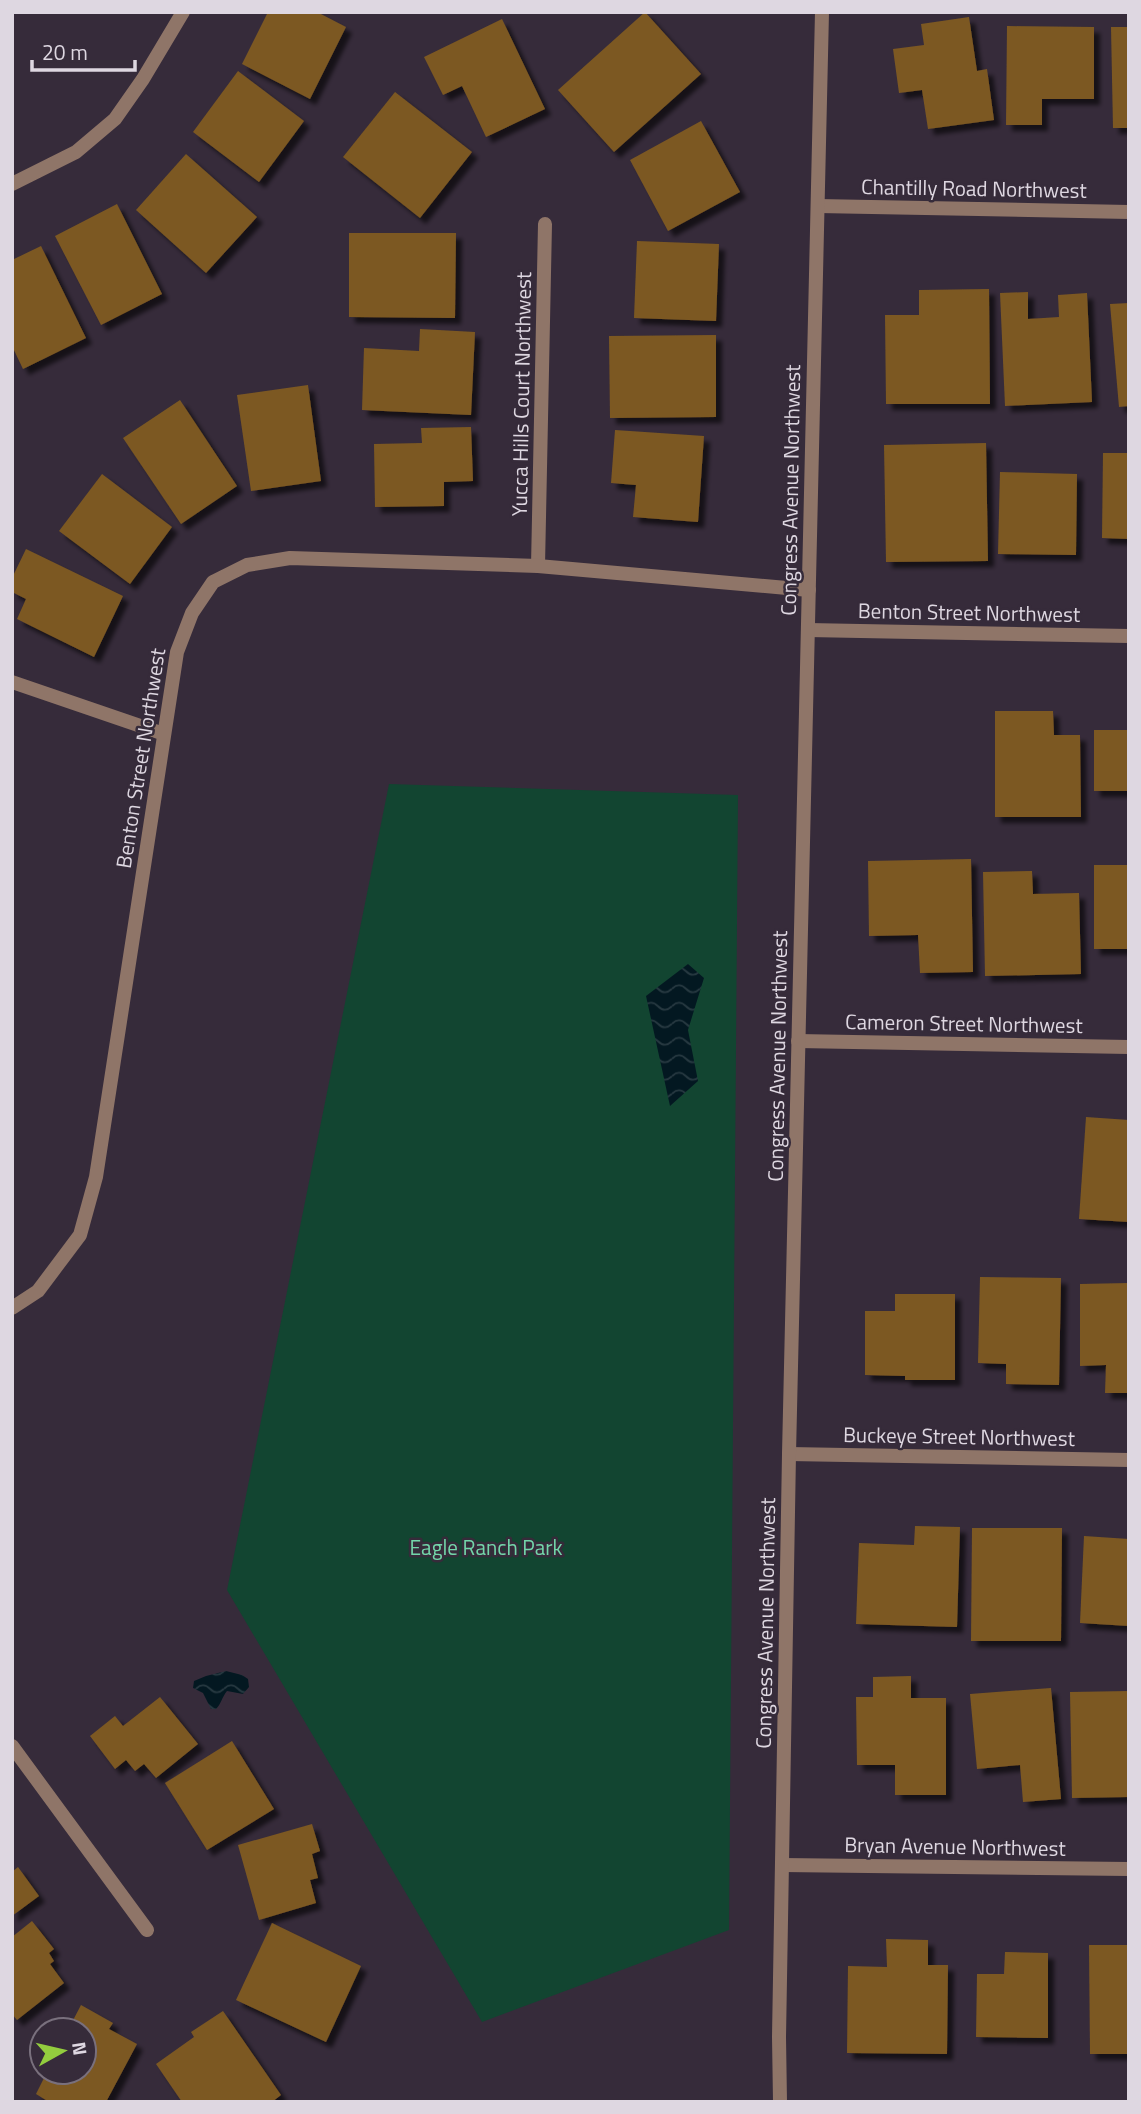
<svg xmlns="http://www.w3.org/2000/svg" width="1141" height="2114" viewBox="0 0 1141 2114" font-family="'Titillium Web',sans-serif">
	<defs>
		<pattern id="water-waves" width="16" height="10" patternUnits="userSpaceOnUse" patternTransform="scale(1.75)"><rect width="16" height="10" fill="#031821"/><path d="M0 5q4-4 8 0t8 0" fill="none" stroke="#273941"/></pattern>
		<filter id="shadow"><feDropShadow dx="6" dy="6" stdDeviation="2" flood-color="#0009"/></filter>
	</defs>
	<rect width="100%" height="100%" fill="#362b3a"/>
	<polygon fill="#124531" points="389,784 738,795 729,1930 482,2022 227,1590"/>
	<g fill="url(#water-waves)">
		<polygon points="688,964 704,978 688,1030 698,1081 670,1106 646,996"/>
		<path d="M226,1671L242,1675L248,1679L249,1687L243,1694L227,1691C222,1697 221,1704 216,1709H211L203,1693L193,1688L194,1681L206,1676Z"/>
	</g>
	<g fill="#7c5822" filter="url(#shadow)">
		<polygon points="268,12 317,12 346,27 310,99 242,64"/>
		<polygon points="645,12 701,74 614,152 558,90"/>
		<polygon points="969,17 977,71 987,69 994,120 928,129 922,90 899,93 893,49 924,45 921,24"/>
		<polygon points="502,19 545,109 486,137 462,86 443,95 424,57"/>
		<polygon points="1007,26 1094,27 1094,99 1042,99 1042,125 1006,125"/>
		<polygon points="1111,27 1129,27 1129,128 1113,128"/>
		<polygon points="238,71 304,121 259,182 193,132"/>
		<polygon points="395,92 472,152 420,218 343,157"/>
		<polygon points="701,121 740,192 668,231 630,160"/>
		<polygon points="186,154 257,217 206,273 136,210"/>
		<polygon points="117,204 162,294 101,325 55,236"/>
		<polygon points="349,233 456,233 455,318 349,317"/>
		<polygon points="637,241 719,244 716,321 634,318"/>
		<polygon points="41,246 86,338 23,369 12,346 12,260"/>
		<polygon points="989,289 990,404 886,404 885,315 919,315 919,290"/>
		<polygon points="1028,292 1028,319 1059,317 1058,295 1087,293 1092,402 1005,406 1000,293"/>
		<polygon points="1129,303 1129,406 1119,407 1110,304"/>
		<polygon points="420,329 475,332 471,415 362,410 364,348 419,351"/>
		<polygon points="716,335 716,417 610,418 609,336"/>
		<polygon points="308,385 321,481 251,491 237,395"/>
		<polygon points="180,400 237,486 181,524 123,438"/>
		<polygon points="471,427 473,481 444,482 444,506 375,507 374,444 422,443 421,428"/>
		<polygon points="615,430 704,436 698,522 633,517 636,485 611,483"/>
		<polygon points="986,443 988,561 886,562 884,445"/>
		<polygon points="1103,453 1129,453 1129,539 1102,538"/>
		<polygon points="1000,472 1077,474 1076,555 998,554"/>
		<polygon points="102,474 172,527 130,584 59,531"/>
		<polygon points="26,549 123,596 94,657 17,619 26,599 12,592 12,578"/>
		<polygon points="995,711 1053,711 1054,735 1080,735 1081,817 995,817"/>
		<rect x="1094" y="730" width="35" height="61"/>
		<polygon points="971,859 973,972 920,973 918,935 869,936 868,861"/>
		<rect x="1094" y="865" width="35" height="84"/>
		<polygon points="1032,871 1033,894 1079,893 1081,974 985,976 983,872"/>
		<polygon points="1086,1117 1129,1120 1129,1222 1079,1219"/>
		<polygon points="980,1277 1061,1278 1059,1385 1006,1384 1006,1364 978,1363"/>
		<polygon points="1129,1283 1129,1393 1105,1393 1106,1365 1080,1366 1080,1284"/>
		<polygon points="895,1294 955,1294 955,1380 905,1380 905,1376 865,1375 865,1311 895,1311"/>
		<polygon points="915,1526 960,1527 957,1627 856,1624 859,1543 914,1545"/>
		<polygon points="972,1528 1062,1528 1061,1641 971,1641"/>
		<polygon points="1084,1536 1129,1539 1129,1626 1080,1623"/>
		<polygon points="911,1676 911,1698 946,1698 946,1795 895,1795 895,1765 857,1765 856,1697 873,1697 873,1677"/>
		<polygon points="1051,1688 1061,1799 1023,1802 1020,1765 977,1769 970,1694"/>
		<polygon points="1129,1691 1129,1797 1072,1798 1070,1692"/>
		<polygon points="160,1697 198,1744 156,1778 144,1764 135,1771 126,1760 115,1769 90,1736 115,1716 123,1726"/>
		<polygon points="232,1741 274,1809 207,1850 165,1783"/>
		<polygon points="312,1824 320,1851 312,1854 318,1878 310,1880 316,1903 259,1920 238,1845"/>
		<polygon points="18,1867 39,1896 12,1916 12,1872"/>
		<polygon points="32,1921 54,1949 49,1953 54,1961 50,1964 64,1983 17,2020 12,2014 12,1937"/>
		<polygon points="272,1923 361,1966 326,2042 236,2000"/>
		<polygon points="886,1939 928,1940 928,1965 948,1965 947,2054 847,2053 848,1966 887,1967"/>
		<polygon points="1089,1945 1129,1945 1129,2054 1090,2054"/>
		<polygon points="1005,1952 1048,1953 1048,2038 976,2037 977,1974 1004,1974"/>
		<polygon points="81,2005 113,2023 109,2029 137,2044 106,2102 49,2102 36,2094 47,2072 84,2072 84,2030 68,2030"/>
		<polygon points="223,2011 281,2095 272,2102 182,2102 156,2064 194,2037 191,2032"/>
	</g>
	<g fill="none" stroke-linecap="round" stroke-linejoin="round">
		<g stroke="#8f7568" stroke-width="14">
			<polyline points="12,184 76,152 115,119 143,79 183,12"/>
			<polyline points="818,206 1129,212"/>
			<polyline points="538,566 545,224"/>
			<polyline points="808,630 1129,636"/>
			<polyline points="12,682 164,734"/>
			<polyline points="798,1041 1129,1047"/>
			<polyline points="12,1308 38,1291 80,1235 96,1177 177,652 192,613 213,582 247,565 290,558 538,566 809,590"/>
			<polyline points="789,1454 1129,1460"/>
			<polyline points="12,1746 147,1930"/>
			<polyline points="782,1865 1129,1869"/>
			<polyline points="780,2102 779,2037 789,1454 822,12"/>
		</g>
	</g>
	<g text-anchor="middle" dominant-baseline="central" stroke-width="5" stroke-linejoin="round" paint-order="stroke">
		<g font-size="21" fill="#ded7e1" stroke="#362b3a">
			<text transform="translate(974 188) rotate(1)">Chantilly Road Northwest</text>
			<text transform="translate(521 394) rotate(-89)">Yucca Hills Court Northwest</text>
			<text transform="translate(790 490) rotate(-89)">Congress Avenue Northwest</text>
			<text transform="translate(969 612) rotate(1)">Benton Street Northwest</text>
			<text transform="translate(140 758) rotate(-81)">Benton Street Northwest</text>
			<text transform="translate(964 1023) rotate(1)">Cameron Street Northwest</text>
			<text transform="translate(777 1056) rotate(-89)">Congress Avenue Northwest</text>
			<text transform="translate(959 1436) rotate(1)">Buckeye Street Northwest</text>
			<text transform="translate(765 1623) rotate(-89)">Congress Avenue Northwest</text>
			<text transform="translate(955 1846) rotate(1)">Bryan Avenue Northwest</text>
		</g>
		<g font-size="21" fill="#73d6aa" stroke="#362b3a">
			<text x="486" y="1547">Eagle Ranch Park</text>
		</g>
	</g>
	<rect width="1141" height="2114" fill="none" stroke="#ded7e1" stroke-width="28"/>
	<g transform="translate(63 2051) rotate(82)"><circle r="33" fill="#362b3a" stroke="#79707d" stroke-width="2"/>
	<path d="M0-5L12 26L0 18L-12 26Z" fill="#93cd3e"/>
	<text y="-10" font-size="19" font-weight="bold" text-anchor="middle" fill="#ded7e1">N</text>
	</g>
	<path d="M32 60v10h103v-10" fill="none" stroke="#ded7e1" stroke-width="3.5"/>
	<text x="42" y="60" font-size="21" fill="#ded7e1" stroke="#362b3a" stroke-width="5" paint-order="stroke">20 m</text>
</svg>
